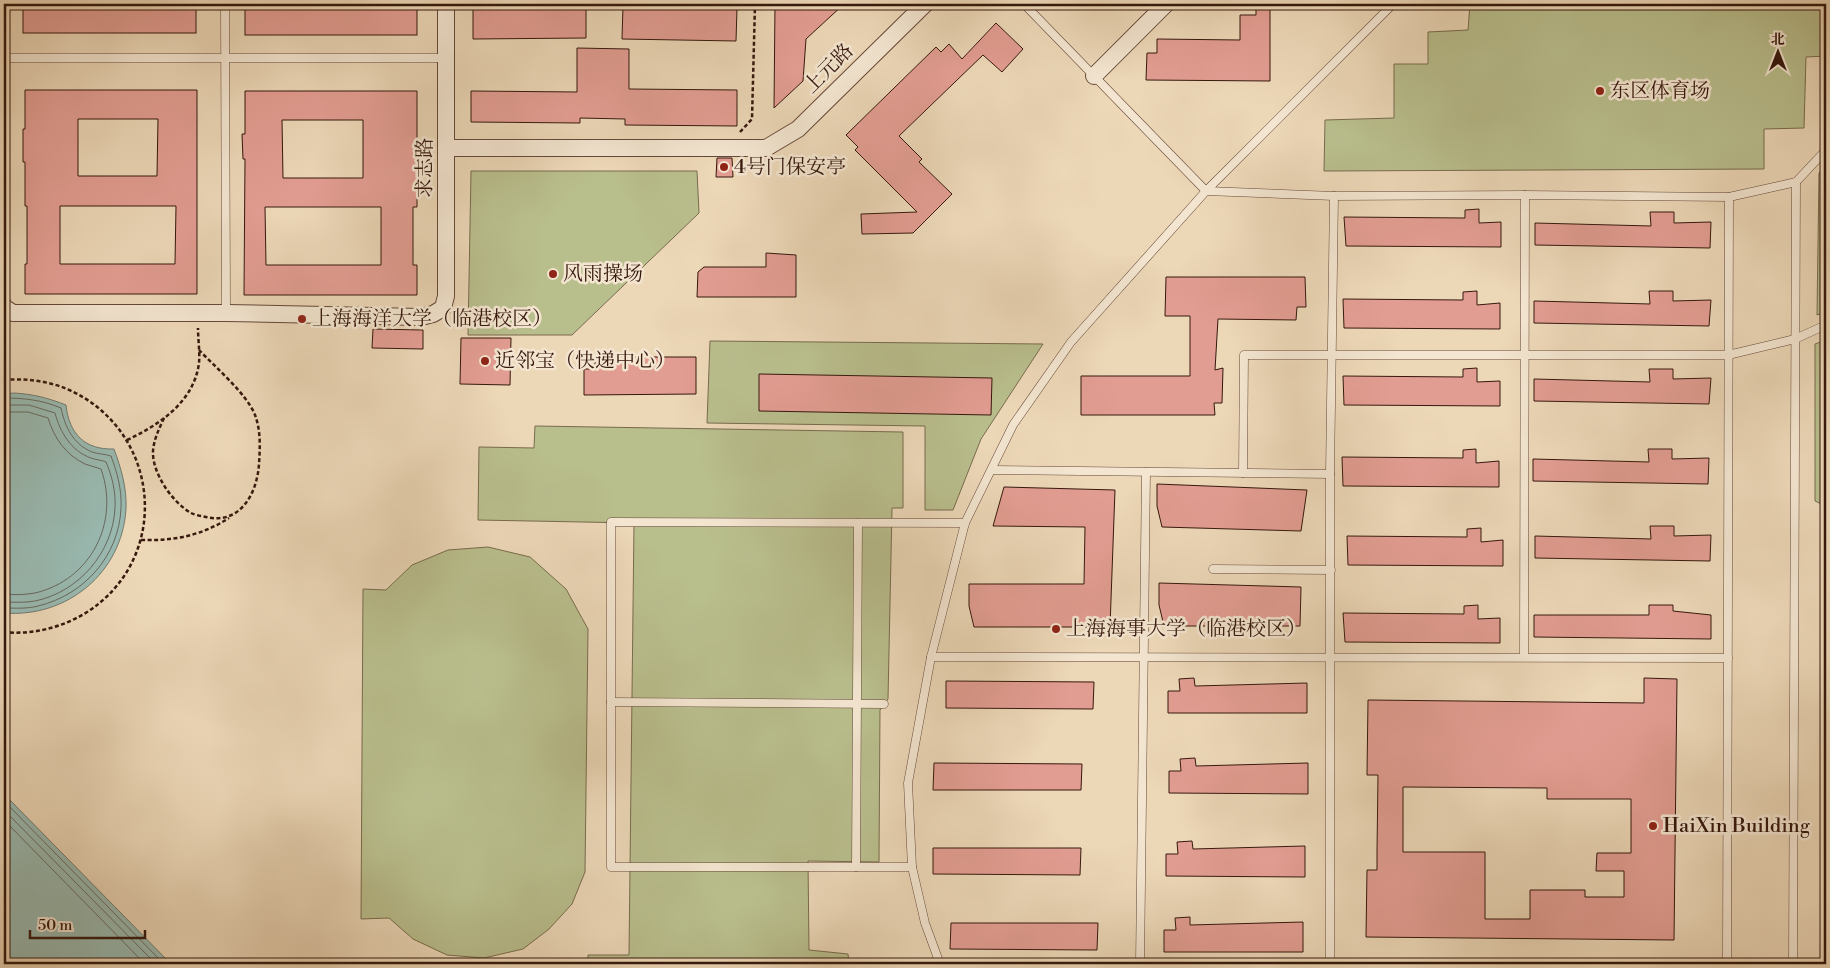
<svg xmlns="http://www.w3.org/2000/svg" width="1830" height="968" viewBox="0 0 1830 968" font-family="'Libre Bodoni','Noto Serif SC',serif">
	<rect width="100%" height="100%" fill="#ecd7b7"/>
	<filter id="stains"><feTurbulence type="fractalNoise" baseFrequency=".004" numOctaves="4"/><feColorMatrix values="0 0 0 0 .2 0 0 0 0 .09 0 0 0 0 .02 0 0 0 .5 -.17"/></filter>
	<radialGradient id="worn" r=".72"><stop offset=".6" stop-color="#630" stop-opacity="0"/><stop offset="1" stop-color="#630" stop-opacity=".3"/></radialGradient>
	<g fill="#b9be8d" stroke="#786b4d">
		<polygon points="1470,4 1826,4 1826,56 1806,57 1804,128 1764,129 1764,169 1324,171 1325,120 1394,118 1394,64 1428,64 1428,32 1468,30"/>
		<polygon points="1826,166 1826,312 1817,315 1819,173"/>
		<polygon points="471,171 697,171 699,213 572,335 468,335"/>
		<polygon points="1826,340 1826,506 1815,501 1815,344"/>
		<polygon points="710,341 1043,344 981,439 953,510 925,510 925,426 707,423"/>
		<polygon points="535,426 903,432 903,508 892,508 888,699 880,710 879,862 808,861 809,950 848,954 849,964 588,964 588,955 629,955 634,523 478,520 479,447 534,448"/>
		<polygon points="488,547 530,557 566,589 588,629 585,872 572,904 549,929 523,949 484,958 447,955 413,939 389,918 361,919 363,589 386,590 412,565 448,550"/>
	</g>
	<g fill="#99b9b0" stroke="#71796f">
		<path d="M14,393C33,394 48,398 66,405C69,434 85,450 114,449C121,468 127,488 126,509C122,573 67,618 4,613V394Z"/>
		<polygon points="4,794 171,964 4,964"/>
	</g>
	<g fill="none" stroke-linecap="round" stroke-linejoin="round">
		<g stroke="#68685e" stroke-width="1">
			<path d="M4,398C24,398 42,400 61,408C65,427 73,444 92,452C98,454 105,454 111,456C117,472 122,490 121,508C119,556 84,595 38,606C27,609 15,608 4,608"/>
			<path d="M4,405H29L55,413C60,432 71,451 91,458C96,460 102,460 106,462C112,476 116,492 115,508C113,552 79,592 35,601C24,603 14,602 4,602"/>
			<path d="M4,412H28L48,418C54,438 66,455 85,464C90,466 96,467 101,469C120,522 91,580 35,593C24,595 14,595 4,594"/>
			<polyline points="4,801 164,964"/>
			<polyline points="4,810 156,964"/>
			<polyline points="4,820 145,964"/>
		</g>
	</g>
	<g fill="#e29d92" stroke="#36180d" fill-rule="evenodd">
		<rect x="23" y="4" width="173" height="29"/>
		<polygon points="473,4 586,4 586,38 473,39"/>
		<polygon points="775,4 844,4 806,39 803,81 774,108"/>
		<polygon points="1256,4 1270,4 1270,81 1146,80 1147,53 1157,53 1157,39 1240,40 1240,15 1256,15"/>
		<rect x="245" y="5" width="172" height="30"/>
		<polygon points="623,6 737,8 736,41 622,39"/>
		<polygon points="996,23 1023,49 1002,72 983,55 899,136 922,159 919,162 952,194 913,233 862,234 861,214 917,212 855,150 858,147 846,135 936,47 941,52 949,44 962,59"/>
		<polygon points="577,48 629,49 629,89 737,90 737,126 625,125 625,119 580,118 580,123 471,122 471,91 577,92"/>
		<path d="M25,90H197V294H25V264H27V206H25V162H23V129H25ZM78,119H158L157,176H78ZM60,206H176L175,264H60Z"/>
		<path d="M245,91H417V207H413V265H417V295H244L245,159H243L242,134H245ZM282,120H363V178H283ZM265,207H381V265H266Z"/>
		<polygon points="717,158 732,158 733,177 716,177"/>
		<polygon points="1479,209 1479,223 1501,222 1501,247 1346,246 1344,217 1465,218 1465,210"/>
		<polygon points="1650,212 1674,212 1674,223 1711,222 1710,248 1535,245 1535,223 1651,226"/>
		<polygon points="766,253 796,255 796,297 697,297 698,272 704,267 766,267"/>
		<polygon points="1166,277 1305,277 1306,307 1297,307 1296,320 1218,319 1215,370 1223,368 1222,403 1214,403 1215,415 1081,415 1081,376 1190,376 1190,316 1165,316"/>
		<polygon points="1477,291 1477,305 1500,303 1500,329 1344,328 1343,299 1463,300 1463,292"/>
		<polygon points="1649,291 1673,291 1673,301 1711,300 1709,326 1534,323 1534,301 1650,304"/>
		<polygon points="373,329 423,330 423,349 372,348"/>
		<polygon points="461,338 511,338 510,385 460,384"/>
		<polygon points="595,357 696,357 696,394 584,395 584,369 595,369"/>
		<polygon points="1477,368 1477,382 1500,381 1500,406 1344,405 1343,376 1463,377 1463,369"/>
		<polygon points="1649,369 1673,369 1673,379 1711,378 1709,404 1534,401 1534,379 1650,382"/>
		<polygon points="759,374 992,378 991,415 759,411"/>
		<polygon points="1476,449 1476,463 1499,461 1499,487 1343,486 1342,457 1463,458 1463,450"/>
		<polygon points="1648,449 1672,449 1672,459 1709,458 1708,484 1533,481 1533,459 1649,462"/>
		<polygon points="1157,484 1307,490 1301,531 1162,527 1157,506"/>
		<polygon points="1004,487 1115,490 1110,627 974,627 969,606 969,584 1084,584 1085,527 993,526"/>
		<polygon points="1650,526 1674,526 1674,536 1711,535 1710,561 1535,558 1535,536 1651,539"/>
		<polygon points="1481,528 1481,542 1503,540 1503,566 1348,565 1347,536 1467,537 1467,529"/>
		<polygon points="1159,583 1301,587 1300,626 1164,626 1159,605"/>
		<polygon points="1478,605 1478,619 1500,618 1500,643 1345,642 1343,613 1464,614 1464,606"/>
		<polygon points="1649,605 1673,605 1673,611 1711,615 1711,639 1534,637 1534,615 1649,615"/>
		<polygon points="1194,678 1195,686 1307,683 1307,713 1168,713 1168,691 1180,691 1179,679"/>
		<path d="M1644,678L1677,679L1674,940L1366,937L1367,870H1377V852L1378,775H1367L1368,700L1644,703ZM1403,787L1547,788V799H1631V853H1597L1596,871H1624V897H1585V890H1530V919H1485V852H1403Z"/>
		<polygon points="946,681 1094,682 1093,709 946,708"/>
		<polygon points="1195,758 1196,766 1308,763 1308,794 1169,793 1169,771 1181,771 1180,759"/>
		<polygon points="934,763 1082,764 1081,790 933,790"/>
		<polygon points="1192,841 1193,849 1305,846 1305,877 1166,876 1166,854 1178,854 1177,842"/>
		<polygon points="933,848 1081,848 1080,875 933,874"/>
		<polygon points="1190,917 1190,925 1303,922 1303,952 1164,952 1164,930 1176,930 1175,918"/>
		<polygon points="951,923 1098,923 1097,950 950,949"/>
	</g>
	<g fill="none" stroke-linecap="round" stroke-linejoin="round">
		<g stroke="#644838" stroke-width="9">
			<g id="lane">
				<polyline points="225,4 226,313"/>
				<polyline points="1024,4 1206,191 1393,4"/>
				<polyline points="4,58 446,58"/>
				<polyline points="992,470 1330,474"/>
				<polyline points="1243,473 1244,355 1728,355 1795,339 1826,325"/>
				<polyline points="1213,569 1331,570"/>
				<path d="M931,657C1196,659 1462,657 1728,658"/>
				<polyline points="1524,657 1525,195"/>
				<polyline points="611,702 884,704"/>
				<polyline points="856,867 858,523"/>
				<polyline points="912,867 611,867 611,522 965,523"/>
				<polyline points="940,964 925,923 912,867 908,783 931,657 965,523 1013,425 1071,342 1206,191 1334,196 1525,195 1729,197 1796,182 1826,150"/>
				<polyline points="1140,964 1146,472"/>
				<polyline points="1330,964 1330,474 1334,196"/>
				<polyline points="1727,964 1729,197"/>
				<polyline points="1793,964 1796,182"/>
			</g>
		</g>
		<g stroke="#644838" stroke-width="18">
			<g id="street">
				<polyline points="1094,76 1166,4"/>
				<polyline points="446,148 766,148 798,129 925,4"/>
				<polyline points="4,306 5,308 13,313 226,313 421,317 433,314 443,308 446,296 446,4"/>
			</g>
		</g>
		<g stroke="#36180d" stroke-width="2.5" stroke-dasharray="4 2.5" stroke-linecap="butt">
			<polyline points="740,132 752,119 755,4"/>
			<path d="M4,380C25,378 48,381 67,389C162,430 173,560 84,614C60,628 31,635 4,632"/>
			<path d="M164,418C159,429 154,439 153,451C152,473 172,502 191,513C195,515 201,516 206,517C240,525 257,494 259,464C260,448 261,431 255,415C247,394 215,367 199,350"/>
			<path d="M127,440C159,425 194,402 199,363C200,352 198,339 198,328"/>
			<path d="M141,540C173,541 201,536 229,518"/>
		</g>
		<use href="#lane" stroke="#f3e5d0" stroke-width="8"/>
		<use href="#street" stroke="#f3e5d0" stroke-width="16"/>
	</g>
	<g fill="#8f2418" stroke="#f3e5d0" stroke-width="2">
		<circle cx="1600" cy="91" r="5"/>
		<circle cx="724" cy="167" r="5"/>
		<circle cx="553" cy="274" r="5"/>
		<circle cx="302" cy="319" r="5"/>
		<circle cx="485" cy="361" r="5"/>
		<circle cx="1056" cy="629" r="5"/>
		<circle cx="1653" cy="826" r="5"/>
	</g>
	<g text-anchor="middle" dominant-baseline="central" stroke-width="5" stroke-linejoin="round" paint-order="stroke">
		<g font-size="20" fill="#36180d" stroke="#f3e5d0">
			<text transform="translate(829 69) rotate(-45)">上元路</text>
			<text transform="translate(425 168) rotate(-90)">求志路</text>
		</g>
		<g font-size="20" fill="#36180d" stroke="#f3e5d0" text-anchor="start">
			<text x="1610" y="91">东区体育场</text>
			<text x="734" y="167">4号门保安亭</text>
			<text x="563" y="274">风雨操场</text>
			<text x="312" y="319">上海海洋大学（临港校区）</text>
			<text x="495" y="361">近邻宝（快递中心）</text>
			<text x="1066" y="629">上海海事大学（临港校区）</text>
			<text x="1663" y="826">HaiXin Building</text>
		</g>
	</g>
	<rect width="1830" height="968" fill="none" stroke="#ecd7b7" stroke-width="20"/>
	<rect x="5" y="5" width="1820" height="958" fill="none" stroke="#36180d" stroke-width="2.5"/>
	<rect x="10" y="10" width="1810" height="948" fill="none" stroke="#36180d"/>
	<g transform="translate(1778 52)" stroke="#f3e5d0" stroke-width="4" paint-order="stroke">
	<path d="M0-4L9 19L0 12L-9 19Z" fill="#36180d"/>
	<text y="-8" font-size="14" font-weight="bold" text-anchor="middle" fill="#36180d">北</text>
	</g>
	<path d="M30 930v8h115v-8" fill="none" stroke="#36180d" stroke-width="2.5"/>
	<text x="38" y="930" font-size="15" fill="#36180d" stroke="#f3e5d0" stroke-width="4" paint-order="stroke">50 m</text>
	<rect width="100%" height="100%" filter="url(#stains)"/>
	<rect width="100%" height="100%" fill="url(#worn)"/>
</svg>
